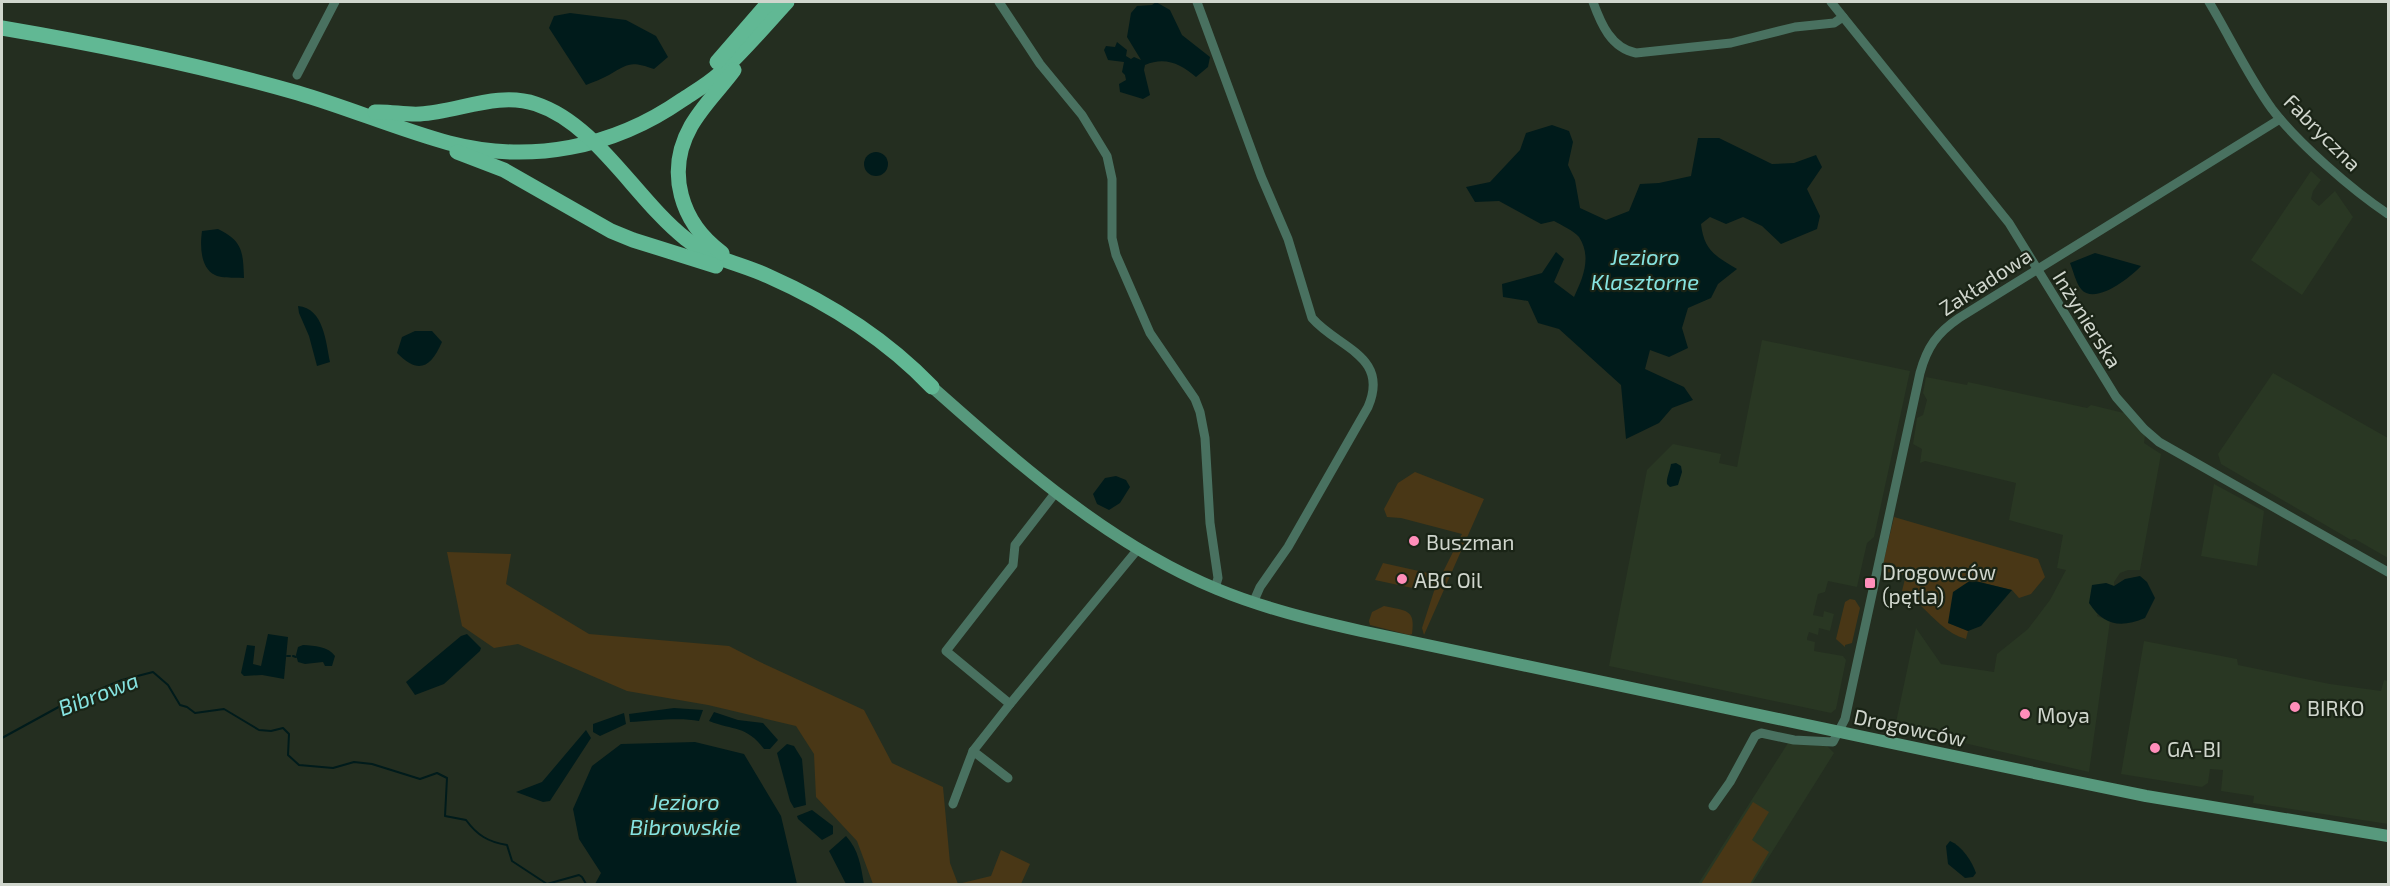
<svg xmlns="http://www.w3.org/2000/svg" width="2390" height="886" viewBox="0 0 2390 886" font-family="'Exo 2',sans-serif">
	<rect width="100%" height="100%" fill="#242e20"/>
	<g fill="#293723">
		<polygon points="2311,171 2321,180 2313,191 2311,199 2319,206 2335,191 2353,217 2302,295 2251,260"/>
		<polygon points="1762,340 1910,371 1874,537 1867,543 1857,587 1828,581 1825,592 1818,594 1813,615 1823,617 1824,611 1834,614 1830,631 1819,628 1818,635 1809,632 1807,638 1807,640 1815,642 1814,651 1843,656 1846,660 1836,709 1831,713 1609,666 1647,470 1673,444 1721,454 1719,463 1737,467"/>
		<polygon points="2273,373 2388,438 2388,558 2355,539 2351,540 2221,464 2218,454"/>
		<polygon points="1926,377 1967,385 1968,382 2087,408 2091,405 2124,413 2145,436 2144,443 2161,454 2140,570 2128,570 2120,573 2114,582 2114,586 2106,583 2097,616 2110,621 2089,772 1895,727 1916,628 1941,664 1994,672 1997,654 2028,629 2050,600 2066,570 2057,568 2063,535 2009,520 2016,483 1925,461 1920,463 1922,449 1913,444 1917,418 1923,415 1927,400 1923,393"/>
		<polygon points="2214,484 2264,511 2257,566 2201,556"/>
		<polygon points="2144,641 2237,659 2238,665 2330,684 2381,691 2384,680 2388,681 2388,824 2253,803 2254,796 2221,791 2223,770 2210,769 2208,783 2202,787 2121,774"/>
		<polygon points="1788,743 1827,746 1834,753 1752,884 1698,884"/>
	</g>
	<g fill="#493716">
		<polygon points="1415,472 1484,499 1424,635 1422,628 1435,588 1418,584 1417,589 1375,580 1383,563 1441,576 1462,534 1401,518 1387,517 1384,509 1398,483"/>
		<path d="M1894,517L2038,559L2045,577L2031,594L2019,598L2012,590L1971,580L1948,623L1968,631L1966,639C1946,633 1935,619 1920,605C1913,599 1912,594 1902,591L1906,575L1887,572L1883,564Z"/>
		<polygon points="447,552 511,554 506,584 589,634 729,646 760,662 864,710 892,763 943,787 950,863 958,884 991,876 1001,850 1030,864 1021,884 873,884 857,841 816,797 814,754 796,726 708,705 627,691 518,644 494,648 462,626"/>
		<polygon points="1850,599 1855,600 1860,608 1852,643 1845,645 1845,647 1836,639 1845,602"/>
		<path d="M1384,606C1405,611 1416,608 1412,634L1409,635L1370,625L1369,621L1372,612Z"/>
		<polygon points="1753,802 1769,812 1752,840 1769,852 1750,884 1701,884"/>
	</g>
	<g fill="#001b1b">
		<path d="M1156,2L1170,10L1182,35L1210,57L1208,67L1196,77C1181,64 1165,56 1145,65L1144,70L1150,95L1143,99L1120,92L1119,84L1126,80L1125,75L1122,72L1124,62L1108,60L1104,50L1106,46L1115,47L1117,42L1127,50L1126,56L1131,59L1134,57L1141,60L1127,37L1131,13L1137,6L1152,5Z"/>
		<path d="M570,13L626,20L656,36L668,57L654,69C631,61 629,63 609,75C602,79 593,82 586,85L549,28L554,16Z"/>
		<path d="M1552,125L1569,131L1573,142L1568,165L1575,180L1580,208L1606,220L1629,211L1640,184L1659,183L1691,176L1698,138H1719L1772,164L1794,163L1816,155L1822,167L1807,189L1820,216L1817,229L1781,244L1762,226L1743,217L1726,224L1710,217L1701,224C1704,250 1715,256 1737,269L1718,284L1711,298L1688,308L1682,328L1688,348L1669,357L1650,350L1645,369L1684,387L1693,400L1672,408L1659,423L1626,439L1621,385L1559,329L1538,323L1528,301L1503,297L1502,284L1542,273L1556,252L1564,259L1554,282L1574,297C1583,278 1592,257 1579,237C1574,231 1561,225 1554,221L1541,224L1499,201L1475,202L1466,187L1490,182L1520,150L1526,133Z"/>
		<circle cx="876" cy="164" r="12"/>
		<path d="M218,229C243,241 243,252 244,278C235,277 223,279 215,275C200,268 200,245 202,231Z"/>
		<path d="M2095,253L2141,266C2131,277 2095,306 2081,289C2076,283 2073,270 2070,263Z"/>
		<path d="M298,306C324,308 326,343 330,362L317,366L309,336L299,313Z"/>
		<path d="M415,331H432L442,342C430,369 418,374 397,353L402,337Z"/>
		<path d="M1676,463L1681,466L1682,472L1678,485L1670,487L1667,484C1666,478 1670,471 1671,464Z"/>
		<polygon points="1116,476 1126,480 1130,487 1120,503 1109,510 1097,504 1093,494 1105,478"/>
		<path d="M2140,576L2147,582L2155,598L2145,618C2121,628 2104,626 2089,603L2092,585L2106,583L2114,586L2125,579Z"/>
		<polygon points="1971,580 2012,590 1981,626 1968,631 1948,623 1953,592"/>
		<polygon points="268,634 288,637 284,679 262,675 244,676 241,673 247,645 255,646 253,664 261,666"/>
		<polygon points="467,634 481,648 480,651 444,684 415,695 406,682 461,636"/>
		<path d="M303,645C315,646 328,646 335,656L332,666H325L323,662L305,664L298,662L296,655L298,647Z"/>
		<path d="M674,708L703,710L699,721C679,717 651,721 630,722L629,714Z"/>
		<path d="M714,712L738,720L763,723L778,740L770,749H764C746,725 734,731 709,721Z"/>
		<polygon points="624,713 626,724 600,736 593,732 593,724"/>
		<polygon points="586,730 591,738 550,801 543,802 516,792 542,782"/>
		<polygon points="695,742 744,754 781,816 797,884 595,884 601,873 579,839 573,809 592,766 621,744"/>
		<polygon points="787,744 794,746 802,759 806,805 794,808 790,801 777,753"/>
		<polygon points="812,810 833,826 833,834 822,840 798,819 797,816"/>
		<path d="M846,836C859,850 861,867 864,884H846L829,851Z"/>
		<path d="M1950,841C1962,846 1972,861 1976,873L1973,877L1965,878L1948,864L1946,846Z"/>
	</g>
	<g fill="none" stroke-linecap="round" stroke-linejoin="round">
		<g stroke="#001b1b" stroke-width="2">
			<polyline points="287,656 290,656"/>
			<polyline points="293,656 296,657"/>
			<path d="M2,738L64,704L122,680L153,672L168,685L180,705L187,707L195,713L224,709L259,730L271,731L283,728L289,734L288,755L299,765L333,768L354,762L372,764L420,779L437,773L447,778L445,816L466,820C477,835 488,842 507,845L512,861L547,884L579,875L582,877L586,884"/>
		</g>
		<g stroke="#497160" stroke-width="9">
			<polyline points="999,2 1040,64 1082,115 1107,156 1112,179 1112,238 1116,255 1150,333 1195,399 1200,412 1205,438 1210,523 1218,578 1215,588"/>
			<path d="M1197,2L1261,176L1288,239L1312,318C1338,348 1390,356 1368,407L1288,547L1260,587L1253,603"/>
			<path d="M1593,2C1601,24 1611,48 1636,53L1731,43L1795,27L1834,23L1843,17"/>
			<polyline points="1831,2 2009,223 2116,397 2144,429 2159,442 2388,572"/>
			<path d="M2209,2C2230,37 2248,76 2272,109C2298,143 2352,190 2388,214"/>
			<polyline points="297,75 335,2"/>
			<polyline points="1056,492 1015,545 1013,565 946,651 1010,704 1138,549"/>
			<polyline points="973,751 1008,778"/>
			<polyline points="953,804 973,751 1010,704"/>
			<path d="M1713,806L1730,782L1755,736L1761,733L1794,740L1833,742L1845,719L1920,373C1927,347 1937,333 1959,318L2280,119"/>
		</g>
		<path stroke="#57997d" stroke-width="12" d="M932,387C1019,464 1108,544 1217,589C1263,608 1312,620 1361,631L2058,778L2146,796L2388,836"/>
		<g stroke="#61b894" stroke-width="15">
			<path d="M2,28C102,45 200,65 298,93C349,108 398,129 449,143C530,164 613,148 682,100C694,92 708,84 719,74C743,52 765,26 787,2"/>
			<polyline points="717,62 769,2"/>
			<path d="M375,112C390,111 405,115 420,114C458,112 498,91 536,104C597,124 636,200 686,239C710,259 740,263 768,276C829,303 886,339 932,387"/>
			<polyline points="457,152 504,170 611,231 633,240 716,266"/>
			<path d="M722,253C681,223 665,172 691,126C703,105 720,89 734,70"/>
		</g>
	</g>
	<g fill="#ff8eba" stroke="#1a2416" stroke-width="2">
		<circle cx="1414" cy="541" r="6"/>
		<circle cx="1402" cy="579" r="6"/>
		<rect x="1864" y="577" width="12" height="12" rx="3"/>
		<circle cx="2295" cy="707" r="6"/>
		<circle cx="2025" cy="714" r="6"/>
		<circle cx="2155" cy="748" r="6"/>
	</g>
	<g text-anchor="middle" dominant-baseline="central" stroke-width="4.5" stroke-linejoin="round" paint-order="stroke">
		<g font-size="21" fill="#d0d6cd" stroke="#1a2416">
			<text transform="translate(2323 132) rotate(45)">Fabryczna</text>
			<text transform="translate(1985 281) rotate(-33)">Zakładowa</text>
			<text transform="translate(2088 319) rotate(58)">Inżynierska</text>
			<text transform="translate(1910 727) rotate(12)">Drogowców</text>
		</g>
		<g font-size="21" fill="#d0d6cd" stroke="#1a2416" text-anchor="start">
			<text x="1426" y="541">Buszman</text>
			<text x="1882" y="571">Drogowców<tspan x="1882" dy="24">(pętla)</tspan></text>
			<text x="1414" y="579">ABC Oil</text>
			<text x="2307" y="707">BIRKO</text>
			<text x="2037" y="714">Moya</text>
			<text x="2167" y="748">GA-BI</text>
		</g>
		<g font-size="22" font-style="italic" fill="#86e3e0" stroke="#1a2416">
			<text x="1645" y="256">Jezioro<tspan x="1645" dy="25">Klasztorne</tspan></text>
			<text transform="translate(98 693) rotate(-21)">Bibrowa</text>
			<text x="685" y="801">Jezioro<tspan x="685" dy="25">Bibrowskie</tspan></text>
		</g>
	</g>
	<rect width="2390" height="886" fill="none" stroke="#d0d6cd" stroke-width="6"/>
</svg>
